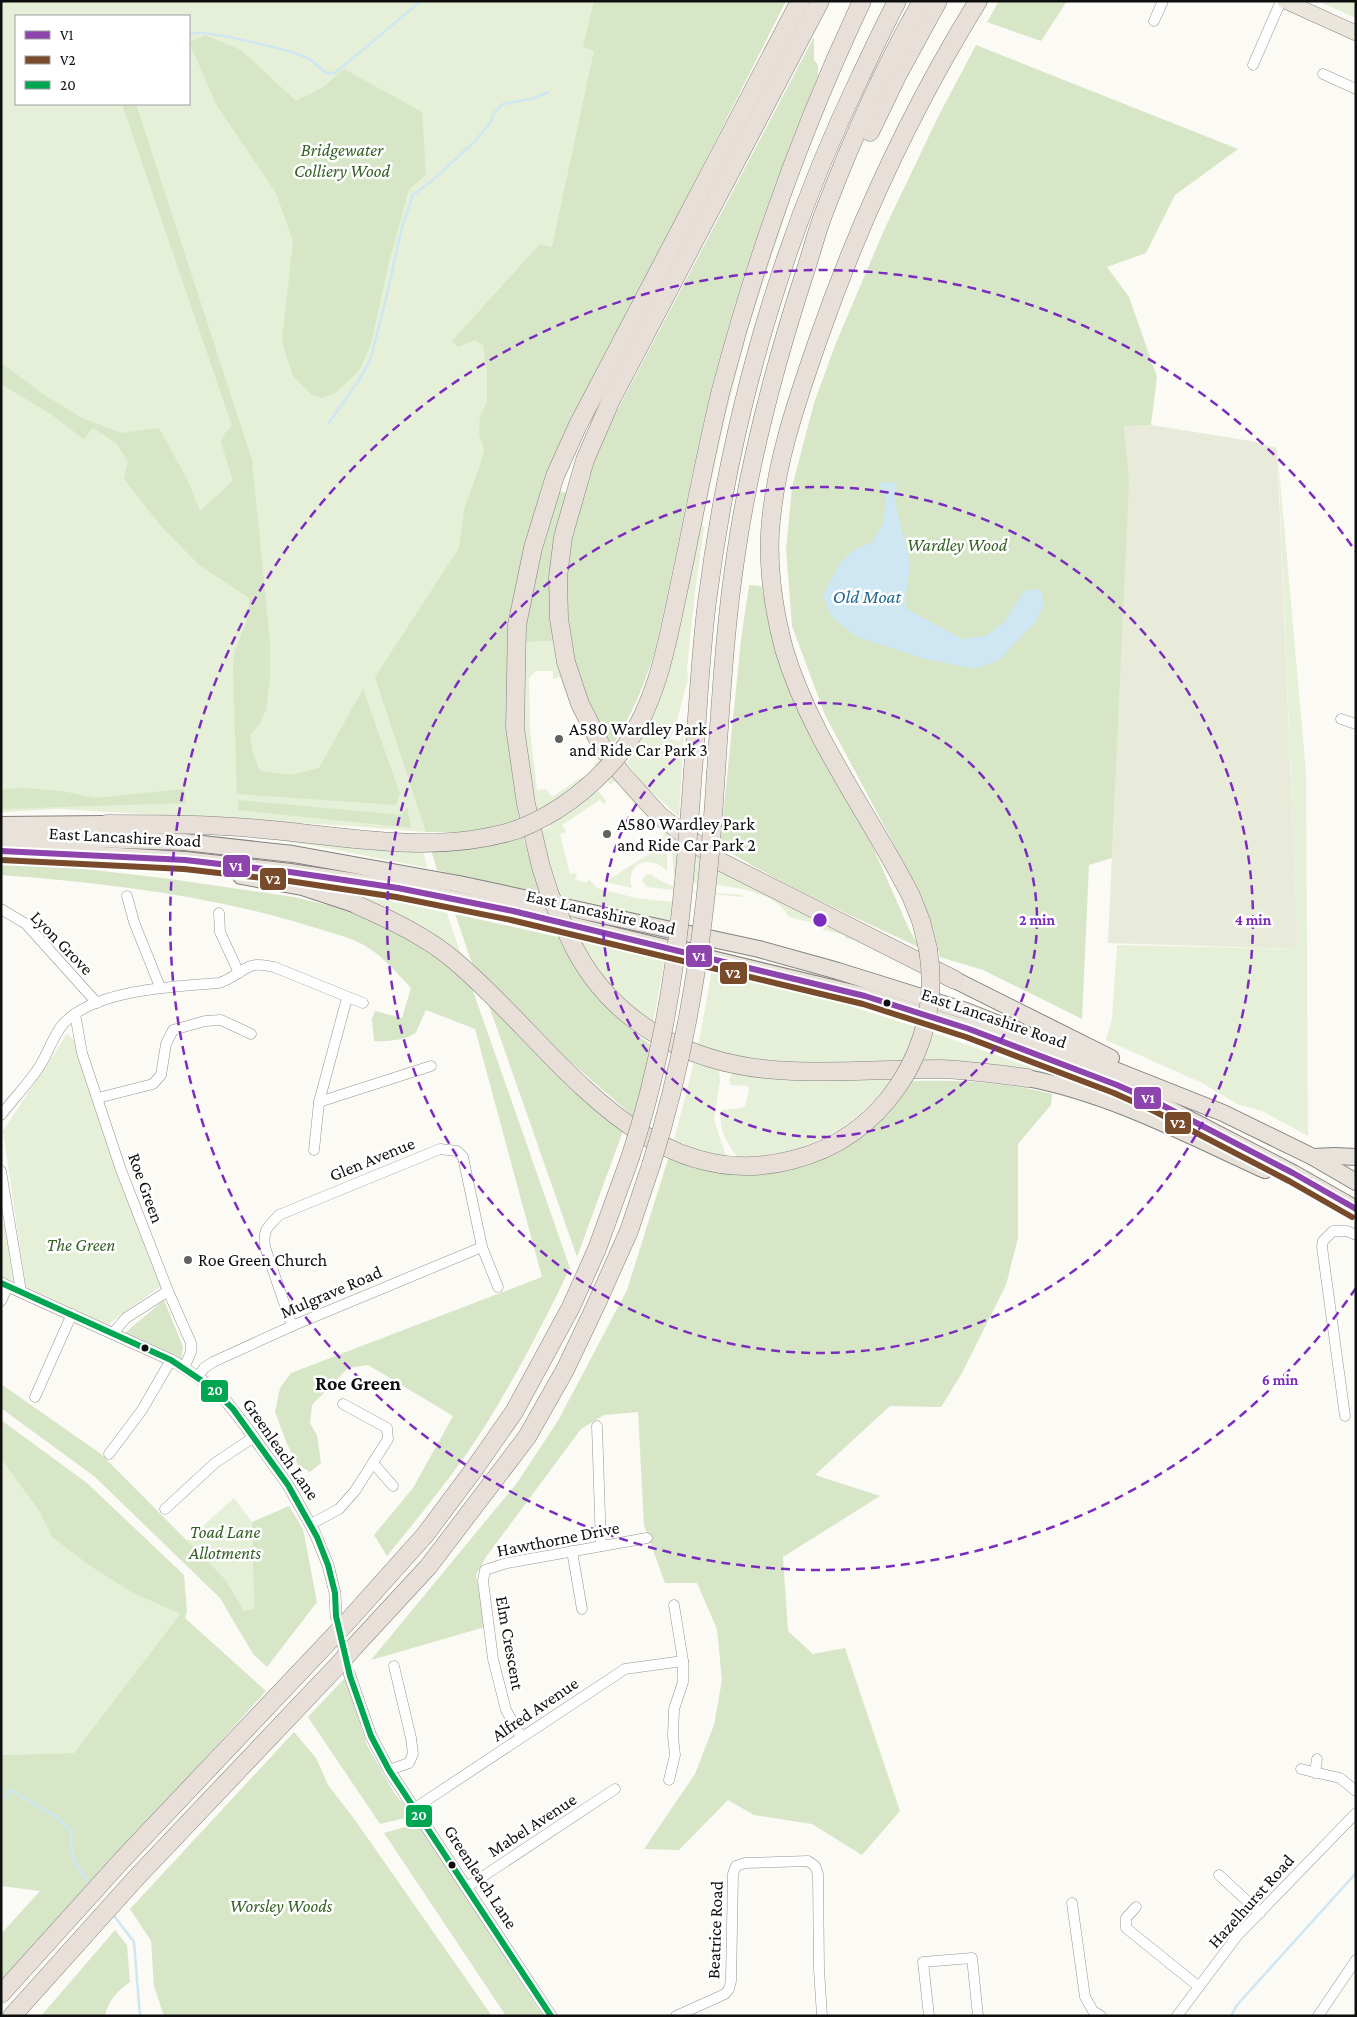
<svg xmlns="http://www.w3.org/2000/svg" width="1357" height="2017" viewBox="0 0 1357 2017" font-family="'Crimson Pro',serif">
	<rect width="100%" height="100%" fill="#fbfaf5"/>
	<g fill="#e6efd7" fill-rule="evenodd">
		<path d="M1,1H786C739,94 693,186 645,277C592,378 534,477 515,591C502,668 507,743 519,820L463,832H426L350,826L59,809L1,812ZM16,16H189V104H16Z"/>
		<polygon points="1320,1 1356,1 1356,18 1320,2"/>
		<polygon points="788,194 786,213 749,325 727,410 702,524 704,528 695,592 687,668 688,679 675,728 670,739 680,741 685,718 679,817 641,782 627,763 642,739 655,707 726,397"/>
		<polygon points="1278,457 1306,772 1308,1136 1262,1111 1237,1104 1202,1083 1106,1040 1112,1019 1117,945 1298,949"/>
		<path d="M554,641L630,795L866,943L845,938V935L820,929L821,925L789,917C770,884 713,886 679,882L674,875L672,852L660,840L664,835L663,831L637,807L615,781L610,785L599,764L595,766L594,764L599,761C583,735 570,707 560,677L553,679V671H536L529,678L530,730L537,790L546,789L552,797L579,779L587,776L606,801L604,805L600,800L562,825L566,832L560,834L570,874L577,873L575,879L587,883L589,879L597,888L636,898L672,902L669,926L563,901L539,832L550,827L544,809L535,813L525,749L522,705L524,642Z"/>
		<polygon points="215,832 422,849 428,868 311,845"/>
		<path d="M657,846L667,854V871C650,854 625,862 632,888L605,882L652,852Z"/>
		<path d="M647,874L652,875C676,894 713,892 743,895V897L647,887L643,882V878Z"/>
		<path d="M358,893L447,913L461,955C426,927 398,913 358,895Z"/>
		<path d="M578,936L665,957L653,1023C621,1001 596,971 578,936Z"/>
		<polygon points="712,970 847,1005 916,1027 903,1061 805,1064 758,1061 698,1047"/>
		<polygon points="934,1033 1053,1075 1052,1077 923,1062"/>
		<polygon points="67,1034 75,1041 161,1286 107,1325 26,1289 3,1131"/>
		<polygon points="694,1063 719,1071 720,1080 714,1120 726,1156 704,1152 674,1140"/>
		<path d="M732,1073L793,1081L892,1079C853,1131 802,1157 737,1157C727,1142 717,1128 722,1110L741,1108L745,1106L749,1091L748,1086L731,1085L729,1080Z"/>
		<polygon points="1,1222 5,1224 13,1281 1,1277"/>
		<polygon points="1,1459 39,1511 52,1537 90,1566 131,1592 180,1614 74,1753 1,1755"/>
		<polygon points="234,1498 252,1522 254,1609 244,1611 225,1579 186,1541"/>
	</g>
	<g fill="#d7e6c6">
		<path d="M594,1H786C739,94 693,186 645,277C592,378 534,477 515,591C502,668 507,743 519,820L494,829L463,832H426L375,677L459,548L464,510L480,465L484,450L479,433L480,416L487,402V371L483,345L475,340L458,347L452,341L540,244L552,247L594,51L583,47Z"/>
		<polygon points="999,1 1067,1 1041,41 987,22"/>
		<polygon points="205,35 241,50 296,101 325,86 344,69 422,112 426,175 409,189 389,262 371,344 359,371 335,393 322,398 312,395 293,376 282,342 293,241 276,193 216,104 189,42"/>
		<path d="M814,37V60L818,65V76C775,179 737,286 710,395C689,481 675,568 654,654C644,686 632,714 614,743L611,742C576,693 561,623 568,564C573,516 590,469 609,426Z"/>
		<polygon points="976,45 1238,149 1175,195 1146,253 1107,267 1129,297 1157,377 1151,425 1124,427 1130,481 1112,858 1089,865 1082,1019 983,970 940,957 929,916 921,895 825,715 792,626 786,549 792,487 814,403 836,343 884,230 938,117"/>
		<polygon points="122,104 136,104 252,460 270,642 270,677 266,710 259,725 250,735 253,753 260,771 291,775 319,768 363,689 400,794 396,805 237,794 233,668 235,651 248,617 249,598 199,565 161,526 124,479 128,462 117,444 93,428 84,439 49,413 1,384 1,363 46,396 82,418 121,433 159,428 188,481 200,511 233,481 221,442 225,433 232,426"/>
		<path d="M558,491L567,493L554,641L524,642C530,589 541,541 558,491Z"/>
		<path d="M749,585L761,586L767,607L909,929L920,948C853,916 783,886 720,846L741,640Z"/>
		<polygon points="23,788 62,791 95,798 184,789 186,803 1,809 1,789"/>
		<polygon points="238,800 402,815 407,806 411,828 238,810"/>
		<polygon points="523,837 540,895 437,870 431,850 478,847"/>
		<path d="M1,865L59,866L163,878L294,897L344,909L394,931L447,965L472,988L570,1268C544,1322 517,1375 485,1426C456,1472 421,1514 387,1556L374,1535L413,1488L453,1416L368,1365L348,1368L312,1405L310,1423L317,1435L321,1463L310,1472L298,1465L287,1444L275,1412L280,1388L291,1373L542,1277L475,1029L426,1010C423,1015 418,1029 416,1032C409,1040 384,1042 374,1041L372,1019L375,1011L402,1018L411,988C395,971 379,951 356,941C341,935 325,931 309,926C210,895 104,883 1,875Z"/>
		<path d="M455,914L558,937C583,988 610,1015 655,1048L634,1117L565,1057L472,963Z"/>
		<polygon points="487,1000 558,1073 623,1131 577,1257"/>
		<path d="M913,1081C960,1080 1007,1082 1052,1094L1051,1105L1018,1144V1238L1006,1285L962,1373L941,1407L890,1406L815,1475L880,1496L783,1557L788,1631L813,1654L845,1648L900,1811L862,1855L812,1824L754,1815L728,1800L679,1850L644,1849L695,1774L714,1725L722,1680L717,1629L697,1583H665L644,1525L638,1412L604,1415L581,1429L486,1557L476,1575L485,1627L371,1660L517,1483L559,1419L627,1290L669,1156C692,1164 713,1171 738,1173L854,1141L875,1126L889,1113Z"/>
		<polygon points="164,1300 183,1347 181,1361 125,1333"/>
		<polygon points="1,1384 101,1454 225,1579 244,1611 254,1609 252,1522 289,1506 303,1529 317,1602 267,1667 253,1654 220,1598 95,1477 1,1408"/>
		<polygon points="1,1420 87,1483 184,1575 187,1612 185,1618 266,1691 1,1983 1,1934 40,1891 1,1886 1,1755 74,1753 180,1614 131,1592 90,1566 52,1537 39,1511 1,1459"/>
		<polygon points="345,1678 367,1745 395,1794 414,1816 380,1824 308,1717"/>
		<polygon points="294,1732 316,1758 328,1785 355,1820 492,2016 164,2016 154,1986 151,1941 130,1909"/>
		<polygon points="419,1823 543,2016 506,2016 384,1833"/>
		<path d="M115,1930L127,1945L130,1982C118,1990 108,2001 105,2016H41Z"/>
	</g>
	<polygon fill="#e8ebda" points="1151,425 1251,441 1277,448 1298,949 1108,943 1129,481 1124,426"/>
	<path fill="#cee7f2" d="M897,482C891,507 905,534 909,559C911,576 903,593 907,609L962,639L986,636L1003,623L1024,591L1040,589L1044,603L1037,620L998,661L975,669L921,658L855,636L831,616L823,595C837,570 841,552 871,543L883,524L886,498L878,483Z"/>
	<g fill="none" stroke-linecap="round" stroke-linejoin="round">
		<g stroke="#cee7f2" stroke-width="2.5">
			<path d="M189,34C202,28 289,50 305,57C313,60 320,68 326,73H335L421,1"/>
			<polyline points="328,424 357,383 370,361 385,303 402,227 413,195 433,180 476,140 491,122 493,114 503,104 535,98 548,92"/>
			<path d="M1,1801L10,1790L57,1817L71,1831C71,1859 74,1863 90,1885"/>
			<polyline points="112,1913 134,1942 140,2016"/>
			<polyline points="1231,2016 1237,2005 1356,1873"/>
		</g>
		<polyline stroke="#d8d7d2" stroke-width="11" stroke-dasharray="11 5.5" stroke-linecap="butt" points="338,1626 346,1662"/>
		<g stroke="#959593" stroke-width="11">
			<g id="minor">
				<polyline points="1154,21 1163,1"/>
				<polyline points="1253,65 1281,1"/>
				<polyline points="1323,74 1356,89"/>
				<polyline points="1341,719 1356,724"/>
				<polyline points="127,896 134,922 160,987"/>
				<polyline points="1,909 26,924 97,1003"/>
				<polyline points="219,913 220,932 239,973"/>
				<polyline points="75,1014 82,1053 121,1170 168,1291 191,1343 191,1352 184,1368"/>
				<polyline points="98,1098 153,1084 161,1075 166,1044 173,1030 205,1021 221,1020 251,1034"/>
				<polyline points="319,1102 431,1066"/>
				<path d="M1,1115C14,1098 30,1082 41,1064C48,1052 54,1035 63,1024C95,989 173,987 218,983C230,981 240,970 251,966C258,963 267,966 274,967L363,1003"/>
				<polyline points="314,1150 319,1102 347,998"/>
				<polyline points="1,1171 21,1291"/>
				<polyline points="1,1301 8,1286"/>
				<path d="M292,1326L265,1247C263,1229 267,1228 279,1215L440,1149L457,1151L463,1157L482,1247L498,1287"/>
				<polyline points="113,1333 126,1318 168,1291"/>
				<polyline points="198,1377 204,1368 213,1362 292,1326 482,1247"/>
				<polyline points="35,1397 72,1314"/>
				<polyline points="1345,1416 1322,1247 1323,1241 1333,1231 1347,1231 1356,1235"/>
				<polyline points="597,1426 601,1546"/>
				<polyline points="109,1454 142,1410 171,1360"/>
				<polyline points="373,1463 393,1486"/>
				<polyline points="165,1509 215,1463 254,1437"/>
				<polyline points="311,1524 339,1509 355,1491 388,1439 387,1428 343,1404"/>
				<polyline points="572,1551 582,1609"/>
				<polyline points="521,1737 506,1710 493,1659 483,1581 485,1570 507,1563 647,1538"/>
				<polyline points="1301,1769 1340,1778 1356,1791"/>
				<polyline points="389,1770 409,1763 413,1754 411,1738 394,1666"/>
				<polyline points="1315,1773 1317,1759"/>
				<polyline points="669,1780 675,1755 673,1736 674,1709 683,1682 683,1661 674,1605"/>
				<polyline points="415,1808 625,1669 683,1661"/>
				<polyline points="1219,1875 1260,1913"/>
				<polyline points="467,1887 615,1789"/>
				<polyline points="1072,1903 1085,1997 1093,2011 1101,2016"/>
				<polyline points="1136,1907 1126,1918 1126,1928 1198,1986"/>
				<polyline points="676,2016 725,1994 729,1989 731,1981 733,1874 736,1866 745,1863 808,1861 815,1866 818,1874 819,1969 822,2016"/>
				<polyline points="929,2016 923,1962 972,1958 978,2016"/>
				<polyline points="1177,2016 1237,1936 1356,1813"/>
				<polyline points="1318,2016 1356,1960"/>
			</g>
		</g>
		<g stroke="#959593" stroke-width="12">
			<g id="tertiary">
				<polyline points="1,1283 171,1360 198,1377 222,1396 244,1424 288,1485 314,1531 328,1565 335,1593 336,1616"/>
				<polyline points="349,1673 371,1736 389,1770 551,2016"/>
			</g>
		</g>
		<g stroke="#838280" stroke-width="16">
			<polyline id="primary" points="1285,1 1356,33"/>
		</g>
		<g stroke="#838280" stroke-width="18">
			<g id="trunk">
				<polyline points="1,825 106,824"/>
				<polyline points="1,836 184,842 293,854 459,884 759,949 838,971 966,1011 1223,1113 1313,1157 1356,1182"/>
				<polyline points="1,851 67,853 185,860 290,872 398,888 513,911 865,996 969,1029 1117,1085 1158,1103 1293,1173 1356,1209"/>
				<polyline points="241,876 302,887 357,905"/>
				<polyline points="955,980 1111,1058"/>
				<path d="M1027,1078C1111,1094 1188,1135 1265,1170"/>
				<polyline points="1313,1157 1335,1156 1356,1157"/>
			</g>
		</g>
		<g stroke="#838280" stroke-width="19">
			<g id="motorway">
				<polyline points="820,1 611,400 585,460 563,537 558,577 559,619 566,662 580,704 601,745 622,774 660,816 719,861 955,980"/>
				<polyline points="870,132 897,76 938,1"/>
				<path d="M625,747C658,699 667,643 679,587C693,522 705,455 721,390C756,257 803,126 862,1"/>
				<path d="M693,770C698,714 700,657 707,602C730,420 781,242 860,77C872,52 884,26 897,1"/>
				<path d="M716,772C721,699 725,626 736,554C750,458 775,364 805,272C812,251 817,230 825,210C852,139 884,67 922,1"/>
				<path d="M106,824C157,824 210,824 261,829C347,836 432,856 516,830"/>
				<polyline points="550,895 541,867 526,804 515,728 517,625 533,548 555,476 578,425 800,1"/>
				<path d="M357,905C391,920 427,937 455,961C553,1043 642,1199 792,1160C836,1149 872,1124 898,1086"/>
				<path d="M568,935C609,1026 695,1068 792,1071C841,1073 891,1069 940,1069C969,1070 998,1074 1027,1078"/>
				<path d="M928,949L921,921L911,896C870,815 810,737 784,649C774,611 768,573 770,533C774,467 796,403 818,340C859,222 912,108 978,1"/>
				<polyline points="348,1621 425,1535 475,1468 514,1412 571,1307 597,1249 630,1158"/>
				<polyline points="354,1647 428,1567 527,1437 565,1370 595,1307 629,1231 651,1165"/>
				<polyline points="1,1994 122,1860 333,1637"/>
				<polyline points="12,2016 136,1878 340,1663"/>
			</g>
		</g>
		<use href="#minor" stroke="#fefefe" stroke-width="10"/>
		<use href="#tertiary" stroke="#fefefe" stroke-width="11"/>
		<use href="#primary" stroke="#eae6dc" stroke-width="15"/>
		<use href="#trunk" stroke="#e8e2da" stroke-width="16"/>
		<use href="#motorway" stroke="#e7dfd8" stroke-width="18"/>
		<g stroke="#838280" stroke-width="19" stroke-linecap="butt">
			<g id="motorway-bridge">
				<path d="M516,830C561,813 595,785 625,747"/>
				<polyline points="550,895 568,935"/>
				<path d="M898,1086C926,1045 936,997 928,949"/>
				<path d="M630,1158C672,1032 684,902 693,770"/>
				<path d="M651,1165C692,1037 708,906 716,772"/>
				<polyline points="333,1637 348,1621"/>
				<polyline points="340,1663 354,1647"/>
			</g>
		</g>
		<use href="#motorway-bridge" stroke="#e7dfd8" stroke-width="18"/>
		<g stroke="#fff" stroke-width="10">
			<polyline id="bus-1" points="1,851 185,860 290,872 398,888 513,911 865,996 969,1029 1117,1085 1158,1103 1293,1173 1356,1209"/>
		</g>
		<g stroke="#fff" stroke-width="10">
			<polyline id="bus-2" points="1,860 184,869 289,881 396,897 511,920 863,1004 966,1037 1114,1093 1154,1111 1289,1181 1352,1217"/>
		</g>
		<g stroke="#fff" stroke-width="10">
			<polyline id="bus-3" points="1,1283 171,1360 211,1387 233,1409 288,1485 317,1537 328,1565 335,1593 336,1616 350,1676 371,1736 389,1770 551,2016"/>
		</g>
		<use href="#bus-1" stroke="#8e44ad" stroke-width="6"/>
		<use href="#bus-2" stroke="#7a4b2a" stroke-width="6"/>
		<use href="#bus-3" stroke="#00a651" stroke-width="6"/>
	</g>
	<g fill="none" stroke="#7b2cbf" stroke-width="2.5" stroke-dasharray="9 6">
		<circle cx="820" cy="920" r="217"/>
		<circle cx="820" cy="920" r="433"/>
		<path d="M1356 1288A650 650 0 1 1 1356 552"/>
	</g>
	<g fill="#626160" stroke="#fff" stroke-width="2">
		<circle cx="559" cy="739" r="5"/>
		<circle cx="607" cy="834" r="5"/>
		<circle cx="188" cy="1260" r="5"/>
	</g>
	<g fill="#0f0f0f" stroke="#fff" stroke-width="2">
		<circle cx="887" cy="1003" r="4.5"/>
		<circle cx="145" cy="1348" r="4.5"/>
		<circle cx="452" cy="1865" r="4.5"/>
	</g>
	<g text-anchor="middle" dominant-baseline="central" stroke-width="5" stroke-linejoin="round" paint-order="stroke">
		<g font-size="18" font-style="italic" fill="#346125" stroke="#fff">
			<text x="342" y="150">Bridgewater<tspan x="342" dy="21">Colliery Wood</tspan></text>
			<text x="957" y="545">Wardley Wood</text>
			<text x="81" y="1245">The Green</text>
			<text x="225" y="1532">Toad Lane<tspan x="225" dy="21">Allotments</tspan></text>
			<text x="281" y="1906">Worsley Woods</text>
		</g>
		<g font-size="18" fill="#0f0f0f" stroke="#fff" text-anchor="start">
			<text x="569" y="729">A580 Wardley Park<tspan x="569" dy="21">and Ride Car Park 3</tspan></text>
			<text x="617" y="824">A580 Wardley Park<tspan x="617" dy="21">and Ride Car Park 2</tspan></text>
			<text x="198" y="1260">Roe Green Church</text>
		</g>
		<g font-size="18" fill="#0f0f0f" stroke="#fff">
			<text transform="translate(125 837) rotate(3)">East Lancashire Road</text>
			<text transform="translate(601 912) rotate(13)">East Lancashire Road</text>
			<text transform="translate(62 943) rotate(46)">Lyon Grove</text>
			<text transform="translate(994 1018) rotate(19)">East Lancashire Road</text>
			<text transform="translate(372 1159) rotate(-22)">Glen Avenue</text>
			<text transform="translate(146 1188) rotate(70)">Roe Green</text>
			<text transform="translate(331 1292) rotate(-23)">Mulgrave Road</text>
			<text transform="translate(281 1449) rotate(55)">Greenleach Lane</text>
			<text transform="translate(558 1539) rotate(-11)">Hawthorne Drive</text>
			<text transform="translate(510 1643) rotate(80)">Elm Crescent</text>
			<text transform="translate(535 1709) rotate(-34)">Alfred Avenue</text>
			<text transform="translate(532 1825) rotate(-33)">Mabel Avenue</text>
			<text transform="translate(481 1877) rotate(57)">Greenleach Lane</text>
			<text transform="translate(1251 1901) rotate(-48)">Hazelhurst Road</text>
			<text transform="translate(715 1930) rotate(-88)">Beatrice Road</text>
		</g>
		<g font-size="19" font-style="italic" fill="#236a96" stroke="#fff">
			<text x="867" y="596">Old Moat</text>
		</g>
		<g font-size="20" font-weight="bold" fill="#0f0f0f" stroke="#fff">
			<text x="358" y="1383">Roe Green</text>
		</g>
	</g>
	<circle cx="820" cy="920" r="8" fill="#7b2cbf" stroke="#fff" stroke-width="2.5"/>
	<g font-size="15" text-anchor="middle" font-weight="bold" fill="#7b2cbf" stroke="#fff" stroke-width="5" stroke-linejoin="round" paint-order="stroke">
		<text x="1037" y="925">2 min</text>
		<text x="1253" y="925">4 min</text>
		<text x="1280" y="1385">6 min</text>
	</g>
	<g stroke="#fff" stroke-width="2">
		<rect x="222" y="854" width="29" height="24" rx="5" fill="#8e44ad"/>
		<rect x="259" y="867" width="28" height="24" rx="5" fill="#7a4b2a"/>
		<rect x="685" y="944" width="28" height="24" rx="5" fill="#8e44ad"/>
		<rect x="719" y="961" width="29" height="24" rx="5" fill="#7a4b2a"/>
		<rect x="1133" y="1086" width="29" height="24" rx="5" fill="#8e44ad"/>
		<rect x="1164" y="1111" width="28" height="24" rx="5" fill="#7a4b2a"/>
		<rect x="200" y="1379" width="29" height="24" rx="5" fill="#00a651"/>
		<rect x="405" y="1804" width="28" height="24" rx="5" fill="#00a651"/>
	</g>
	<g font-size="14" text-anchor="middle" font-weight="bold" fill="#fff">
		<text x="236" y="871">V1</text>
		<text x="273" y="884">V2</text>
		<text x="699" y="961">V1</text>
		<text x="733" y="978">V2</text>
		<text x="1148" y="1103">V1</text>
		<text x="1178" y="1128">V2</text>
		<text x="215" y="1395">20</text>
		<text x="419" y="1820">20</text>
	</g>
	<rect width="1357" height="2017" fill="none" stroke="#0f0f0f" stroke-width="5"/>
	<rect x="15" y="15" width="175" height="90" fill="#ffffff" stroke="#9f9f9f"/>
	<rect x="25" y="31" width="25" height="8" fill="#8e44ad" stroke="#9f9f9f"/>
	<text x="60" y="40" font-size="15" fill="#0f0f0f">V1</text>
	<rect x="25" y="56" width="25" height="8" fill="#7a4b2a" stroke="#9f9f9f"/>
	<text x="60" y="65" font-size="15" fill="#0f0f0f">V2</text>
	<rect x="25" y="81" width="25" height="8" fill="#00a651" stroke="#9f9f9f"/>
	<text x="60" y="90" font-size="15" fill="#0f0f0f">20</text>
</svg>
